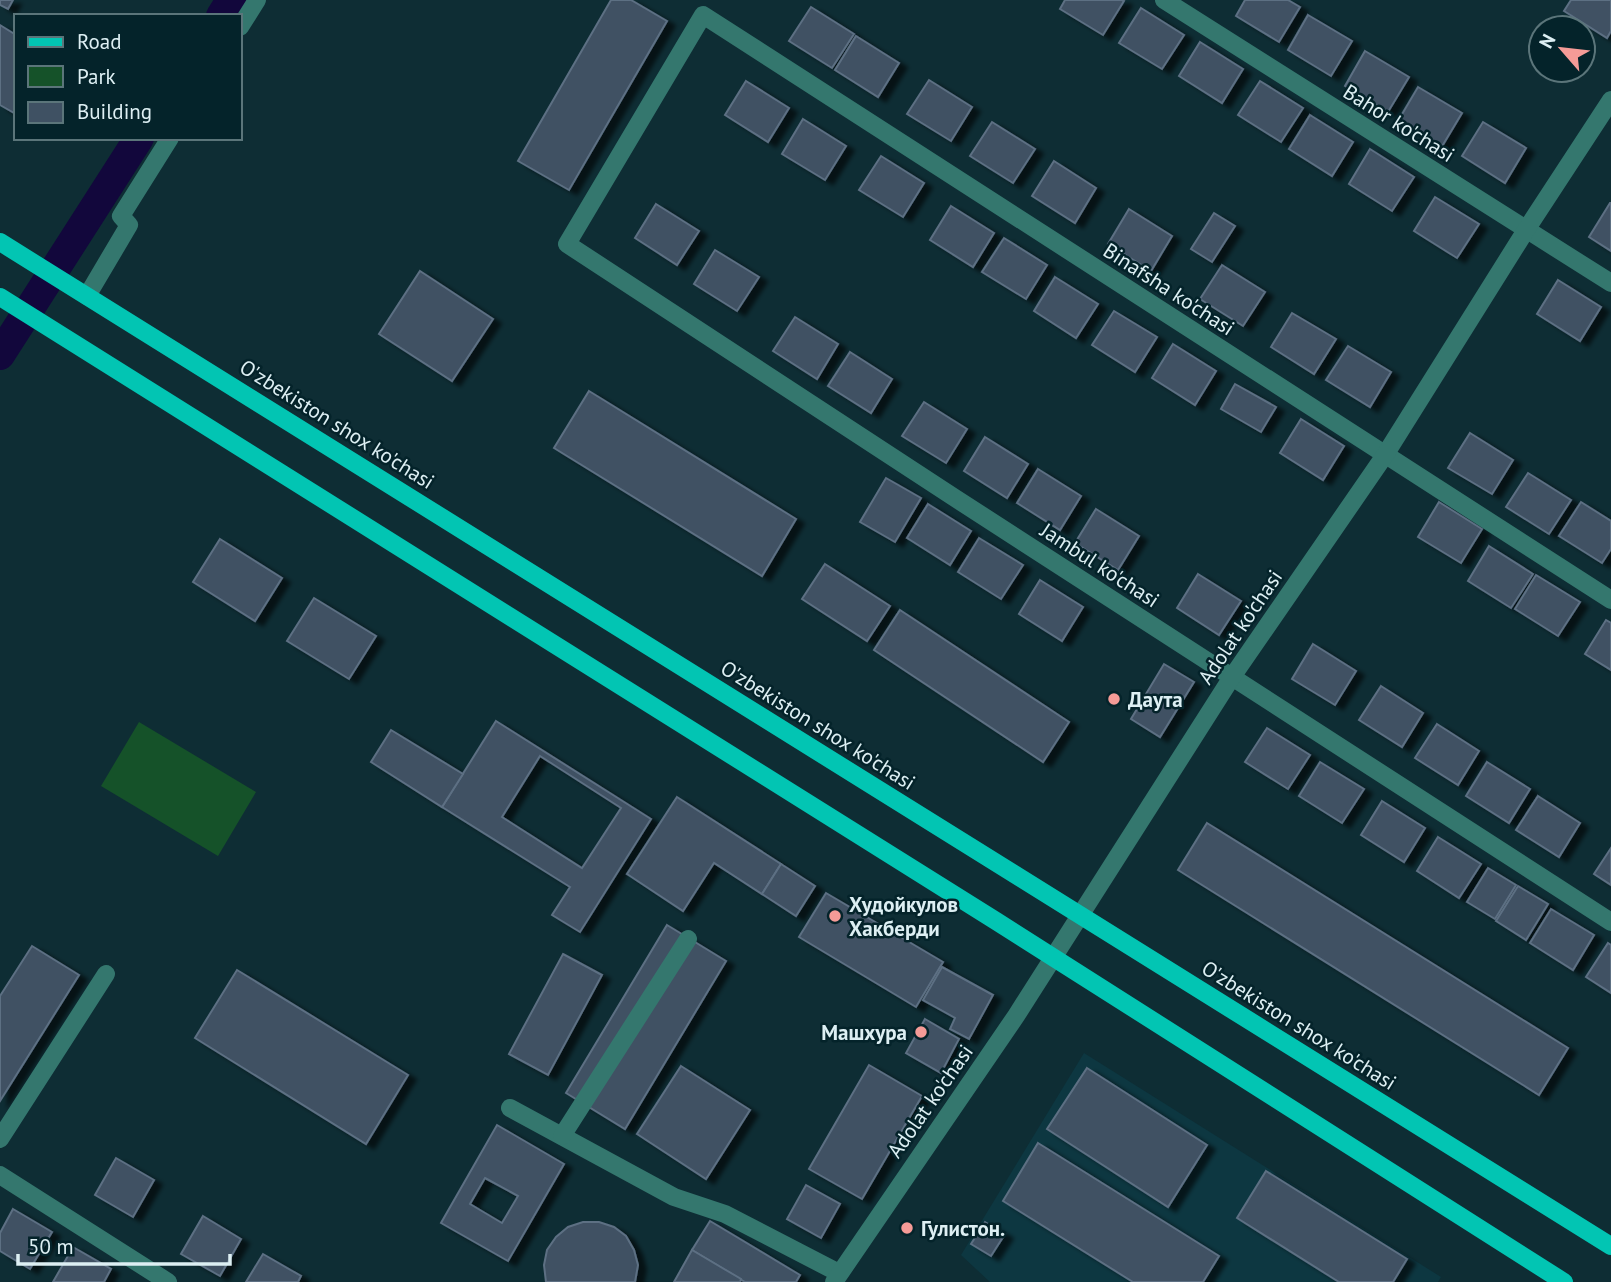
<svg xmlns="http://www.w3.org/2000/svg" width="1611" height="1282" viewBox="0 0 1611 1282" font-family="'PT Sans',sans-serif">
	<defs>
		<filter id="shadow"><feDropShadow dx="8" dy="4.5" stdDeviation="2" flood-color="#0009"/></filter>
	</defs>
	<rect width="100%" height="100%" fill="#0e2d34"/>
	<polygon fill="#0d3741" points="1084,1053 1441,1277 1438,1282 990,1282 961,1255"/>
	<polygon fill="#155229" points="139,722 256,792 218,856 101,786"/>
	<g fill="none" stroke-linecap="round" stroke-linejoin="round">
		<g stroke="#12073c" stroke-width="30">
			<polyline points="221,16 231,0"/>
			<polyline points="0,355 139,138"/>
		</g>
	</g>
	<g fill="#3f5163" stroke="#5d6f83" stroke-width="2" fill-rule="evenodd" filter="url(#shadow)">
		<polygon points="0,0 13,0 8,9 0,5"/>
		<polygon points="611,0 631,0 667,21 569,190 518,161"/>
		<polygon points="1065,0 1122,0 1124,1 1103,35 1060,9"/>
		<polygon points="1245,0 1288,0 1300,7 1279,42 1236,16"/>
		<polygon points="1571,0 1611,0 1611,31 1607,38 1564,11"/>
		<polygon points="811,7 854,34 832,68 789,41"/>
		<polygon points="1141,8 1184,35 1162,69 1119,43"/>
		<polygon points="1308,15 1352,41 1331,76 1288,50"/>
		<polygon points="0,25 16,35 16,114 0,105"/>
		<polygon points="856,36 899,63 878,97 835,70"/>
		<polygon points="1200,42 1243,69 1222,103 1179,76"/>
		<polygon points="1365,51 1409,77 1388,112 1345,86"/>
		<polygon points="929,80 972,107 951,141 907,114"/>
		<polygon points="746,81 789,108 768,142 725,115"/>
		<polygon points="1260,81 1303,108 1281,142 1238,115"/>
		<polygon points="1418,87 1462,113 1441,148 1398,121"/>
		<polygon points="1310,115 1353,142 1332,176 1289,149"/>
		<polygon points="803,119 846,146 825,180 782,154"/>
		<polygon points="992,122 1035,149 1013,183 970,156"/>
		<polygon points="1483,122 1526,148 1505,183 1462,156"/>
		<polygon points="1370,149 1414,177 1392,211 1349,184"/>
		<polygon points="881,156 924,183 903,217 859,190"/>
		<polygon points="1054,161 1096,188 1075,223 1032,196"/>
		<polygon points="1435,197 1479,224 1457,258 1414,231"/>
		<polygon points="1610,203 1611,203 1611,251 1589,237"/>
		<polygon points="656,204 699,231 677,265 635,238"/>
		<polygon points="951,206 994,233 973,267 930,240"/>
		<polygon points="1129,209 1172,236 1151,271 1108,244"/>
		<polygon points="1214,213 1235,226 1212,262 1191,249"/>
		<polygon points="1004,238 1047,265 1026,299 982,272"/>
		<polygon points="715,250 759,277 737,311 694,284"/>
		<polygon points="1222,265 1265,292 1243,326 1200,299"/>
		<polygon points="420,271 493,319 452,381 379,334"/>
		<polygon points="1055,277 1098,304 1076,338 1034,311"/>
		<polygon points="1558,280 1601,307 1580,341 1537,314"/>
		<polygon points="1114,311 1157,337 1135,372 1092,345"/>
		<polygon points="1292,313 1336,339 1314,374 1271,347"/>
		<polygon points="795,317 838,344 817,379 773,351"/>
		<polygon points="1173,344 1216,371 1195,405 1152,378"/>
		<polygon points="1348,346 1391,372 1370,407 1326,380"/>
		<polygon points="850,352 892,379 871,413 828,386"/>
		<polygon points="1235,384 1276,407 1261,432 1221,409"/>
		<polygon points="589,391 796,519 762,576 554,448"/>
		<polygon points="924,402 967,429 946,463 902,436"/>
		<polygon points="1301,419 1344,446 1323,480 1280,453"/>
		<polygon points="1470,433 1513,460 1492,494 1448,468"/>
		<polygon points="985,437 1028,464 1007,498 964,471"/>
		<polygon points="1038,469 1081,496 1060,530 1017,503"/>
		<polygon points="1528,473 1571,500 1549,534 1506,507"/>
		<polygon points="886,478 921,498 895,542 860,522"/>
		<polygon points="1439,502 1482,529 1461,563 1418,537"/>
		<polygon points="1581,502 1611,521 1611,549 1602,563 1559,536"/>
		<polygon points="928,504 971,531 950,565 907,538"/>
		<polygon points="1096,509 1139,536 1118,570 1075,543"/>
		<polygon points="979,538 1023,565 1001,599 958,572"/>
		<polygon points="220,539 282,578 255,621 193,582"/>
		<polygon points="1489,546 1533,574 1511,608 1468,581"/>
		<polygon points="825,564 890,606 867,641 802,599"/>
		<polygon points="1198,574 1241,601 1219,635 1177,608"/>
		<polygon points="1536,575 1580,602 1558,636 1515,609"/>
		<polygon points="1040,580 1083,607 1062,641 1019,614"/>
		<polygon points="314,598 376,636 349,679 287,641"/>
		<polygon points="900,610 1069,722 1043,762 874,650"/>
		<polygon points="1606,620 1611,623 1611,670 1585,654"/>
		<polygon points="1313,644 1356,671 1335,705 1292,679"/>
		<polygon points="1164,664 1194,682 1160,737 1131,719"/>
		<polygon points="1381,686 1423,713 1402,747 1359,720"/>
		<path d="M496,721L651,819L580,932L552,915L570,887L442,807ZM540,756L621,808L582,868L502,817Z"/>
		<polygon points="1437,724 1479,751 1458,785 1415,758"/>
		<polygon points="1267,728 1310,755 1288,789 1245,762"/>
		<polygon points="391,730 463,774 442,807 371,762"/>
		<polygon points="1320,762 1364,789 1342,823 1299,796"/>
		<polygon points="1487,762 1530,789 1509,823 1466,796"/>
		<polygon points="1538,796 1580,823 1559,857 1516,830"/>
		<polygon points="677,797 781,864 762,894 714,863 683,911 627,874"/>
		<polygon points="1382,801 1425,828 1404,862 1361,835"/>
		<polygon points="1207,823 1568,1048 1539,1095 1178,870"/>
		<polygon points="1438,837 1481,864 1459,898 1417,871"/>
		<polygon points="1611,848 1611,885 1594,874"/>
		<polygon points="781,864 815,886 796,916 762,894"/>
		<polygon points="1488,868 1516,885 1495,919 1467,902"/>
		<polygon points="1518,886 1548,904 1526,940 1496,921"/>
		<polygon points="826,893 943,962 916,1007 799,937"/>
		<polygon points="1551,909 1594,935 1573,970 1530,943"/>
		<polygon points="667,925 726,961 625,1129 566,1093"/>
		<polygon points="1608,943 1611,945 1611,993 1586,977"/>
		<polygon points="32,946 79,975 0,1101 0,996"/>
		<polygon points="563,954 602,975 548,1075 509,1054"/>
		<polygon points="942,967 993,995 969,1039 950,1029 955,1018 923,1000"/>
		<polygon points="237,970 408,1075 366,1144 195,1038"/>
		<polygon points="925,1019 959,1039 941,1073 906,1053"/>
		<polygon points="869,1065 922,1096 862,1199 809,1169"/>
		<polygon points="681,1066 750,1110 706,1179 637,1134"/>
		<polygon points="1087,1068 1207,1145 1168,1207 1047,1129"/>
		<path d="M497,1125L564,1164L508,1261L441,1223ZM485,1178L518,1196L502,1223L470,1204Z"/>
		<polygon points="1038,1143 1219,1256 1203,1282 1133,1282 1003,1201"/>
		<polygon points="116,1158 154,1180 133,1217 95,1195"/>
		<polygon points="1266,1171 1407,1259 1393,1282 1339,1282 1237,1218"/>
		<polygon points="806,1185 840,1204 821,1238 787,1219"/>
		<polygon points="13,1209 52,1232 30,1269 0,1251 0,1233"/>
		<polygon points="203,1216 241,1239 220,1276 181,1254"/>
		<polygon points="710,1221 800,1275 796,1282 745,1282 692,1250"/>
		<polygon points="583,1222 599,1222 614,1227 626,1236 634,1250 638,1265 635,1282 546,1282 544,1265 547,1250 556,1237 568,1227"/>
		<polygon points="985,1222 1005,1234 991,1256 971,1244"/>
		<polygon points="73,1247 111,1269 104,1282 53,1282"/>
		<polygon points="692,1250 741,1279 740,1282 674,1282"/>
		<polygon points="263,1254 301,1276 298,1282 246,1282"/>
	</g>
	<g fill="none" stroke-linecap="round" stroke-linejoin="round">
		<g stroke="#34776e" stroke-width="18">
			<polyline points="1164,0 1611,283"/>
			<polyline points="240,27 257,0"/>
			<polyline points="87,296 129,225 121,216 170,138"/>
			<polyline points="1611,600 703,15 567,244 955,498 1611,922"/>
			<polyline points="510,1108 674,1197 725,1214 839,1273"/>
			<polyline points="562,1136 688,939"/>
			<polyline points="0,1139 106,974"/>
			<polyline points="0,1175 168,1282"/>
			<polyline points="834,1282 1016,1016 1232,677 1385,455 1526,230 1611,100"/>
		</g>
		<g stroke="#02c5b3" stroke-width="18">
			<polyline points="0,242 1611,1246"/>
			<polyline points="0,297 996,921 1564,1282"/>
		</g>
	</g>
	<g fill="#f59b97" stroke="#04232a" stroke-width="2.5">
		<circle cx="1114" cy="699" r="7"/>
		<circle cx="835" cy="916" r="7"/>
		<circle cx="921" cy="1032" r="7"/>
		<circle cx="907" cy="1228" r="7"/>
	</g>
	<g text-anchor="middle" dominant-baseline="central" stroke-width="5" stroke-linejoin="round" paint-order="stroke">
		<g font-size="21" fill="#ddeff3" stroke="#04232a">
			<text transform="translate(1399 123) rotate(32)">Bahor ko'chasi</text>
			<text transform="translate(1169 289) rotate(33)">Binafsha ko'chasi</text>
			<text transform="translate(337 424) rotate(32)">O'zbekiston shox ko'chasi</text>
			<text transform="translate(1100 565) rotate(33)">Jambul ko'chasi</text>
			<text transform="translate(1240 627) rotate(-56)">Adolat ko'chasi</text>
			<text transform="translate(818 725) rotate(32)">O'zbekiston shox ko'chasi</text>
			<text transform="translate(1299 1025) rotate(32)">O'zbekiston shox ko'chasi</text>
			<text transform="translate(930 1101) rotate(-55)">Adolat ko'chasi</text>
		</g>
		<g font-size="21" font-weight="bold" fill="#ddeff3" stroke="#04232a" text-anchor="start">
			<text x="1128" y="699">Даута</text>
			<text x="849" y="904">Худойкулов<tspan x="849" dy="24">Хакберди</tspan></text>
			<text x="907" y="1032" text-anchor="end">Машхура</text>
			<text x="921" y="1228">Гулистон.</text>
		</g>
	</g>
	<rect x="14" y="14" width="228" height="126" fill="#04232a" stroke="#5b757a" stroke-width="2"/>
	<rect x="28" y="37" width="35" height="10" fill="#02c5b3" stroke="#5b757a" stroke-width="2"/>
	<text x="77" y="49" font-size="21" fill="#ddeff3">Road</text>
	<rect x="28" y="66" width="35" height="21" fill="#155229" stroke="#5b757a" stroke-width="2"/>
	<text x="77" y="84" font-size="21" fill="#ddeff3">Park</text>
	<rect x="28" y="102" width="35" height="21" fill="#3f5163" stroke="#5b757a" stroke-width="2"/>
	<text x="77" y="119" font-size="21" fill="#ddeff3">Building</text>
	<g transform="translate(1562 49) rotate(298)"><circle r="33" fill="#04232a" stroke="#5b757a" stroke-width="2"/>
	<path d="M0-5L12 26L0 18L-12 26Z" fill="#f59b97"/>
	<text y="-10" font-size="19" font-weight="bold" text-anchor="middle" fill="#ddeff3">N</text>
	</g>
	<path d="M18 1254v10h212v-10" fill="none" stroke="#ddeff3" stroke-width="3.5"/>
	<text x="28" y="1254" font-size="21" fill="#ddeff3" stroke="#04232a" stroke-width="5" paint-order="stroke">50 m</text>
</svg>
